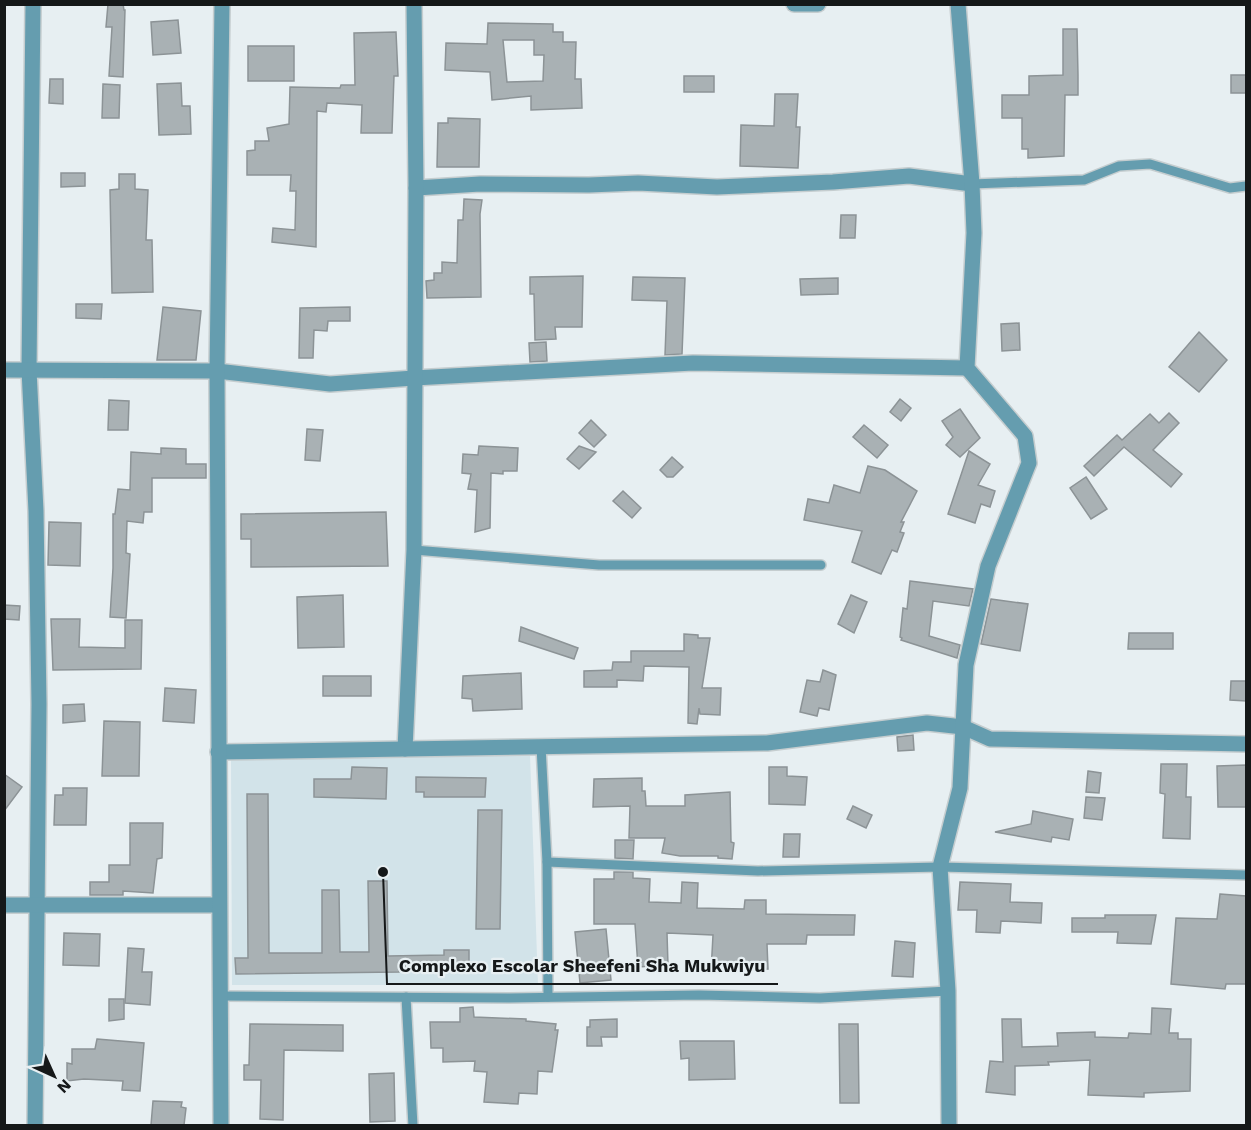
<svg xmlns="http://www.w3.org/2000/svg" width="1251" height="1130" viewBox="0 0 1251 1130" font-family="'Work Sans',sans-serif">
	<rect width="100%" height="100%" fill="#e7eff2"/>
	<polygon fill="#d2e3e9" points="530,755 538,985 232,985 231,759"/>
	<g fill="#a9b1b4" stroke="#8c9396" stroke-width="1.5" fill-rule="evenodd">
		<polygon points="108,4 123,4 124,10 125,10 123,77 109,76 112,27 106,27"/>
		<polygon points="178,20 181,53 153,55 151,22"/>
		<path d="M488,23L553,24V32H563V42H576L575,79H581L582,108L531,110V96L492,100L490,72L445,70L446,43L487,44ZM503,40H534V55H544L543,81L507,82Z"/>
		<polygon points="1063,29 1077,29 1078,75 1078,95 1065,95 1064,156 1028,158 1028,149 1022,149 1022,118 1002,118 1002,95 1029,95 1029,76 1063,75"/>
		<polygon points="396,32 398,76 394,76 392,133 361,133 362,105 327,103 326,112 317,111 316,247 272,242 273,228 295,230 296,191 290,191 291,175 247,175 247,151 255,150 255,141 269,141 267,128 289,124 290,87 340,88 341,85 355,85 354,33"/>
		<rect x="248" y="46" width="46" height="35"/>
		<rect x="1231" y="75" width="15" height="18"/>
		<rect x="684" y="76" width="30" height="16"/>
		<polygon points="50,79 63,79 63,104 49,103"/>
		<polygon points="181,83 182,106 190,106 191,134 159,135 157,84"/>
		<polygon points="103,84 120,85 119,118 102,118"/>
		<polygon points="775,94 798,94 796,127 800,127 798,168 740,166 741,125 774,126"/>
		<polygon points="448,118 480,119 479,167 437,167 438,123 448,123"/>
		<polygon points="61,173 85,173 85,186 61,187"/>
		<polygon points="119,174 135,174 135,189 148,190 146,240 152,240 153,292 112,293 110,190 119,189"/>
		<polygon points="464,199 482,200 480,214 481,297 427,298 426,281 434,280 434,273 442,273 442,262 457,263 458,220 463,220"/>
		<polygon points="841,215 856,215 855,238 840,238"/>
		<polygon points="583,276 582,327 555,327 556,339 535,340 534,294 530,294 530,277"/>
		<polygon points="633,277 685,278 682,354 665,355 667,301 632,300"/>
		<polygon points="838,278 838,294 801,295 800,279"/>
		<polygon points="76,304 102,304 101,319 76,318"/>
		<polygon points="163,307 201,311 196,360 157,360"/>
		<polygon points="350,307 350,321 328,321 327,331 314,330 313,358 299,358 300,308"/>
		<polygon points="1019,323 1020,350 1002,351 1001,324"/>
		<polygon points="1199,332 1227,360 1199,392 1169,367"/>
		<polygon points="546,342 547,361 530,362 529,343"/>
		<polygon points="900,399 911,408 901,421 890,412"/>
		<polygon points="109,400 129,401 128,430 108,430"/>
		<polygon points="960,409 980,438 960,457 946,445 953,437 942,421"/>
		<polygon points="1169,413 1179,423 1153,450 1182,474 1171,487 1124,447 1094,476 1084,466 1117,435 1122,440 1150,414 1159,423"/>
		<polygon points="591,420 606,435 594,447 579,433"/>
		<polygon points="864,425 888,445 877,458 853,437"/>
		<polygon points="307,429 323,430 320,461 305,460"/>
		<polygon points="479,446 518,448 517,471 503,471 503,474 491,473 490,528 475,532 477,490 468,489 471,474 462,473 463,454 478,455"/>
		<polygon points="579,446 596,452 579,469 567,459"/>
		<polygon points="161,448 186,449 186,464 206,464 206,478 152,478 152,512 144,512 143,523 127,521 126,553 130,554 126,618 110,617 113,568 113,514 115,514 118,489 130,490 131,452 161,454"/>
		<polygon points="969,451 990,464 978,485 995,491 990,507 981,504 975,523 948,514"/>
		<polygon points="672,457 683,467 673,477 667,477 660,470"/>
		<polygon points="868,466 885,470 917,491 901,522 904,522 900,532 904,533 897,552 892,550 881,574 852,562 862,531 804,520 808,499 829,503 834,485 860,493"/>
		<polygon points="1086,477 1107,509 1091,519 1070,488"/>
		<polygon points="623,491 641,508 632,518 613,501"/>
		<polygon points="386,512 388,566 251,567 251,539 241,539 241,514"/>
		<polygon points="49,522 81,523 80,566 48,565"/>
		<polygon points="910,581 973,589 969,606 933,601 929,636 960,645 957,658 901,640 902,638 900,637 903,608 907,609"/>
		<polygon points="343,595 344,647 298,648 297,597"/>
		<polygon points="851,595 867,602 854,633 838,624"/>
		<polygon points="991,599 1028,604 1020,651 981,644"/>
		<polygon points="4,605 20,606 19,620 4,619"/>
		<polygon points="51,619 80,619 79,647 125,648 125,620 142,620 141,669 53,670"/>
		<polygon points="521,627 578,648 574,659 519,641"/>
		<polygon points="1129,633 1173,633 1173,649 1128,649"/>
		<polygon points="684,634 698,635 698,638 710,638 702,688 721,688 720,715 700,714 699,708 697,724 688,723 689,667 644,666 643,681 617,680 617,687 584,687 584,671 612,670 613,662 631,662 631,651 684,651"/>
		<polygon points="823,670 836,675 829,710 819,708 817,716 800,712 807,680 820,682"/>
		<polygon points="521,673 522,709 473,711 472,699 462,698 463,676"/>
		<rect x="323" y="676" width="48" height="20"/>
		<polygon points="1231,681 1246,681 1246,701 1230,700"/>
		<polygon points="165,688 196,690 194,723 163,721"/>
		<polygon points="84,704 85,721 63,723 63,705"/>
		<polygon points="104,721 140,722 139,776 102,776"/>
		<polygon points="913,735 914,750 898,751 897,737"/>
		<polygon points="1161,764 1187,764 1186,797 1191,797 1190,839 1163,838 1165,794 1160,793"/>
		<polygon points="1246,765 1246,807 1218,807 1217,766"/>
		<polygon points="352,767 387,768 386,799 314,797 314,779 351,779"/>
		<polygon points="769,767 787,767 787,776 807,777 805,805 769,804"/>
		<polygon points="1088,771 1101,773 1099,793 1086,792"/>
		<polygon points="4,774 22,787 4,811"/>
		<polygon points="416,777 486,778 485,797 424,797 424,792 416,792"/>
		<polygon points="642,778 642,791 645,791 646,806 685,806 685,795 730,792 731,842 734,843 732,859 718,858 718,856 680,856 662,853 665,838 629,838 630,806 593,807 594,779"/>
		<polygon points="63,788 87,788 86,825 54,825 55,795 63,795"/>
		<polygon points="247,794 268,794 269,953 322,953 322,890 339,890 340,952 369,952 368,881 387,881 388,956 444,955 444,950 469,950 469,968 399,969 399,972 236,974 235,958 248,958"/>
		<polygon points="1086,797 1105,798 1102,820 1084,818"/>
		<polygon points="853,806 872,815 866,828 847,819"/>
		<polygon points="478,810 502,810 500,929 476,929"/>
		<polygon points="1033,811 1073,819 1069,840 1052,837 1051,842 995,832 1031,824"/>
		<polygon points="130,823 163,823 162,858 157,859 153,893 123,891 123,895 90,895 90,882 109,882 109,865 130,865"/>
		<polygon points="784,834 800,834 799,857 783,857"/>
		<polygon points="615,840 634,840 633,859 615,858"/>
		<polygon points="614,872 633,872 633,878 650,879 649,902 681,903 682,882 698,883 697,908 744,909 745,900 766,900 766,914 855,915 854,935 807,935 806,944 767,944 768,969 711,972 713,935 667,933 668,965 638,967 635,924 594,924 594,879 614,879"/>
		<polygon points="960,882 1011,884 1010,902 1042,903 1041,923 1001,921 1000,933 976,932 977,910 958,910"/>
		<polygon points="1220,894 1246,896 1246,984 1226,984 1225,989 1171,984 1176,918 1217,919"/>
		<polygon points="1105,915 1156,915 1151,944 1117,943 1118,932 1072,932 1072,918 1105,918"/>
		<polygon points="606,929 611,980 580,983 575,932"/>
		<polygon points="64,933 100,934 99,966 63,965"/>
		<polygon points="895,941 915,943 913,977 892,976"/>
		<polygon points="128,948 144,949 142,972 152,972 150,1005 125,1003"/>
		<polygon points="109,999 124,999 124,1019 109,1021"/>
		<polygon points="473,1007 474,1017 526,1019 526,1021 556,1024 555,1030 558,1030 552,1072 538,1071 537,1094 519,1093 518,1104 484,1102 487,1072 474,1071 475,1061 443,1062 443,1048 431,1048 430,1022 460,1022 460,1008"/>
		<polygon points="1152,1008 1171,1009 1169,1033 1178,1033 1178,1039 1191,1039 1190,1091 1144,1093 1144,1097 1088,1095 1090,1060 1048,1062 1049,1065 1015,1066 1015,1095 986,1092 990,1061 1003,1062 1002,1019 1021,1019 1022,1047 1058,1046 1057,1033 1095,1032 1095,1037 1128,1038 1129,1033 1151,1034"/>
		<polygon points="617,1019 617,1037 601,1037 602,1046 587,1046 587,1027 590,1027 590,1020"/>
		<polygon points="250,1024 343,1025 343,1051 284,1050 283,1120 260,1119 261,1080 244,1080 244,1065 249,1065"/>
		<polygon points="839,1024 858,1024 859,1103 840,1103"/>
		<polygon points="97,1039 144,1043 140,1091 122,1090 123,1081 84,1079 67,1081 67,1063 72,1064 72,1049 95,1049"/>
		<polygon points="680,1041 734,1041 735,1079 689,1080 689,1058 681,1059"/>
		<polygon points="394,1073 395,1121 370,1122 369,1074"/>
		<polygon points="153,1101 182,1102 181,1107 186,1108 184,1125 151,1125"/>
	</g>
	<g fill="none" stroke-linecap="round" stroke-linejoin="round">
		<g stroke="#c5cdcf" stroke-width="12">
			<g id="lane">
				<polyline points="972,184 1084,180 1119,166 1150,164 1230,188 1246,186"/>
				<polyline points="414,550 599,565 821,565"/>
				<polyline points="541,746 547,862 548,997"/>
				<polyline points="547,862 758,871 940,867 1246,875"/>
				<polyline points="220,996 509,998 699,995 820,998 948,991"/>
				<polyline points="406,997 413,1126"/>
			</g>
		</g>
		<g stroke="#c5cdcf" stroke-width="18">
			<g id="street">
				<polyline points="33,4 29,370 36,511 39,704 35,1126"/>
				<polyline points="794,4 818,4"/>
				<polyline points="416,188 480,184 589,185 638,183 717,187 833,182 909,176 972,184"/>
				<polyline points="4,370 217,371 330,384 414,378 693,363 967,368"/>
				<polyline points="405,749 414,550 416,188 414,4"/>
				<polyline points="218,752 767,743 927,723 963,727 990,739 1246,744"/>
				<polyline points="4,905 219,905"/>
				<polyline points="221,1126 217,371 222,4"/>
				<polyline points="949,1126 948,991 940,867 960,788 966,665 988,566 1029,463 1025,436 967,368 974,233 972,184 958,4"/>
			</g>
		</g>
		<use href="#lane" stroke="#659daf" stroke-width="9"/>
		<use href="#street" stroke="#659daf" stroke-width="15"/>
	</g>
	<path fill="none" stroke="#151819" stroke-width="2" d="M383 872L387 984H778"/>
	<circle fill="#151819" stroke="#e7eff2" stroke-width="2" cx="383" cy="872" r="6"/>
	<g font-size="18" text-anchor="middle" font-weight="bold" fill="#151819" stroke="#e7eff2" stroke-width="4.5" stroke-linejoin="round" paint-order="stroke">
		<text x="582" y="972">Complexo Escolar Sheefeni Sha Mukwiyu</text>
	</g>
	<rect width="1251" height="1130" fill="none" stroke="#151819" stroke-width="12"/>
	<g transform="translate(54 1076) rotate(135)" stroke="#e7eff2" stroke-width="4.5" paint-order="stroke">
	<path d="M0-4.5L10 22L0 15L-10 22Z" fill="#151819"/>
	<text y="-9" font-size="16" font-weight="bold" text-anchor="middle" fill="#151819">N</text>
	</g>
</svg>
